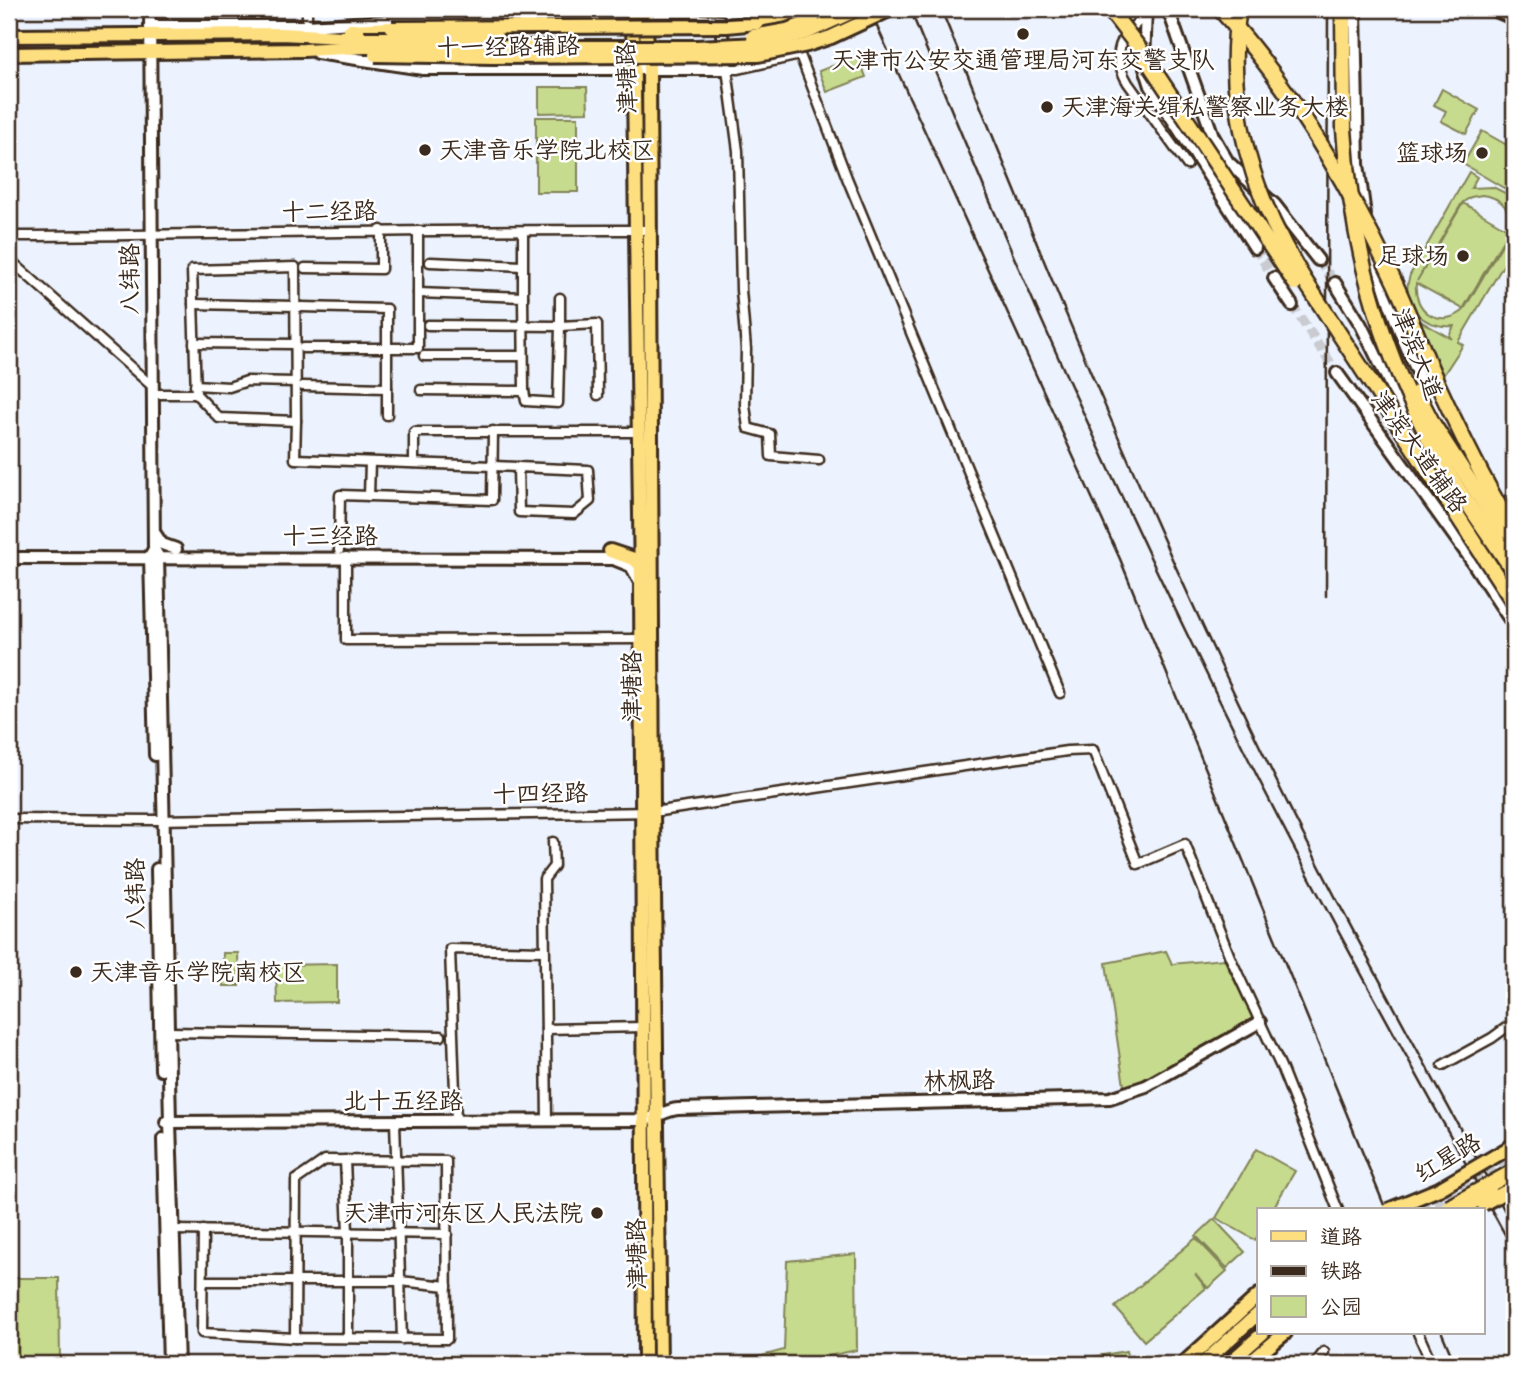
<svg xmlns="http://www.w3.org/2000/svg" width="1523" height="1373" viewBox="0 0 1523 1373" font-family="Pangolin,'LXGW WenKai TC',sans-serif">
	<rect width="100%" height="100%" fill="#ecf3fe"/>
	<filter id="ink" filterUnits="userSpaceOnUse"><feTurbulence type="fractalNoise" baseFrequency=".0143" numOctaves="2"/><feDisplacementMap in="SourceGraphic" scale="14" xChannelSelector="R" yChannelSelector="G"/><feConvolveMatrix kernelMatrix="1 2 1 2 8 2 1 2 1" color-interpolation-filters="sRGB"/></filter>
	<g filter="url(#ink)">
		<g fill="#c7db8f" stroke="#818256" stroke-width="2" fill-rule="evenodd">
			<polygon points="858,56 866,77 827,92 819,71"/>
			<polygon points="539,87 587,87 588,112 539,113"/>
			<polygon points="1442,89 1479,110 1466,134 1441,121 1446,111 1434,105"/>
			<rect x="536" y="117" width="42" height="75"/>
			<polygon points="1482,131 1514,149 1514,194 1463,164"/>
			<path d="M1469,172L1477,177L1471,188L1493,187L1507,194L1513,202L1514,247L1458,342L1463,345L1440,380L1415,318L1452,339L1449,336L1454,326C1424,329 1399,306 1410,275ZM1482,195C1503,197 1512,211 1510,231L1463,311C1439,329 1413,311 1416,283L1463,309L1509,230L1463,203L1417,281L1462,203L1471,197Z"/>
			<polygon points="1166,951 1172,964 1224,959 1254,1020 1146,1081 1124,1086 1106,963"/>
			<polygon points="223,953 238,953 239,986 223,986"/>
			<polygon points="337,964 337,1002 277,1003 276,965"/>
			<polygon points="1256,1149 1295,1171 1272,1210 1259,1210 1259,1234 1255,1240 1216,1218"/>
			<polygon points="1214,1219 1245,1252 1227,1268 1196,1236"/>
			<polygon points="1196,1238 1227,1271 1208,1288 1195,1274 1206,1288 1144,1341 1115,1307"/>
			<polygon points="856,1254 857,1350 790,1364 732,1364 784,1350 787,1261"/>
			<polygon points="9,1278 59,1278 60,1364 9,1364"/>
			<polygon points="1126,1351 1129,1364 1087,1364 1086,1358"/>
		</g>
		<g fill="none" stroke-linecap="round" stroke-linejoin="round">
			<g stroke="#c9cbd1" stroke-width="10" stroke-dasharray="10 5" stroke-linecap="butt">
				<polyline points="1255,248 1274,278"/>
				<polyline points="1318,260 1335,283"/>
				<polyline points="1292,305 1337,373"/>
				<polyline points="1421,1210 1514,1157"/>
				<polyline points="1217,1364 1259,1327"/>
			</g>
			<g stroke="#3b2a1e" stroke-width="13">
				<g id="street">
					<polyline points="307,9 307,26"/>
					<path d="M1154,9C1126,31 1106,47 1128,83L1187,165"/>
					<polyline points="523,231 523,297"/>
					<path d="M9,236C222,235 436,229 650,230"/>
					<polyline points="9,259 152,386"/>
					<polyline points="430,262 522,266"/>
					<polygon points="295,267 296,421 219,418 196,394 192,270"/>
					<polyline points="305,268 381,269 381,230"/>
					<polyline points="418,293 523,297 524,391 421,390"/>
					<polyline points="560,298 560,326 597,324 598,395"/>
					<polyline points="193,304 295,306"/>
					<polyline points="301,307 387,309 387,415"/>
					<polyline points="428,325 560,326 558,403 526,401 524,391"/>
					<polyline points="194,343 295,344"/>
					<polyline points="303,348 418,348 418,231"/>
					<polyline points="424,356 523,356"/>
					<polyline points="195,385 229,387 247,381 295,382"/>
					<polyline points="303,386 387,388"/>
					<polyline points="152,394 196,394"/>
					<polyline points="296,421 295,459 493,466 588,470 590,501 574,514 519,512 518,467"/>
					<polyline points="819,460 771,456 770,434 748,428 745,405 746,349 741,290 738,151 727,69 738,69 800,55 847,178 1060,693"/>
					<polyline points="414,463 414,432 639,432"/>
					<polyline points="369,496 370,462"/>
					<polyline points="1501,510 1514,493"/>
					<polyline points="339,550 340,495 492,500 493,431"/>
					<polyline points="346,557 346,640 641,639"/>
					<polyline points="9,819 156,820 653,812 1067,751 1093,750 1138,864 1185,844 1230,957 1281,1067 1338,1210"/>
					<polyline points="1514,909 1514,910"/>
					<polyline points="546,1029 643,1027"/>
					<polyline points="168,1032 441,1036"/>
					<polyline points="1443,1065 1492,1038 1514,1022"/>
					<polyline points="456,1121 450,949 544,951"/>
					<polyline points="547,1121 544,879 554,866 553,842"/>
					<polyline points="395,1122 402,1339"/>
					<polygon points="325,1160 446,1161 447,1339 295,1338 296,1180"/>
					<polyline points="345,1160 348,1232 348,1338"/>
					<polyline points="173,1230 447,1234"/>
					<polyline points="203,1230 202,1333 295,1338"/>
					<polyline points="203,1281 400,1281 447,1286"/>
					<polyline points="1418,1333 1432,1364"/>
					<polyline points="1315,1364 1324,1352"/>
				</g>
			</g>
			<g stroke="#3b2a1e" stroke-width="16">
				<g id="secondary">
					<polyline points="150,9 154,549 158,556 170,1123 178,1364"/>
					<polyline points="1146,9 1144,64 1151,86 1255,248"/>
					<polyline points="1168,9 1213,136 1228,162 1275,205 1318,260"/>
					<polyline points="1355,9 1358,164 1365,215"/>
					<polyline points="1491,9 1514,19"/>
					<polyline points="150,26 307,26 460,16 633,17 720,21 727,69 423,69 317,53"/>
					<path d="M1374,251C1392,323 1427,403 1471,464"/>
					<polyline points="1274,278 1292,305"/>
					<polyline points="1335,283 1361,325 1416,437 1447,487"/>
					<polyline points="1337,373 1467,554 1514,626"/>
					<polyline points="154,532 162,544 176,549"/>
					<polyline points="154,549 150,556 155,755"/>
					<polyline points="9,558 625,559"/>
					<polyline points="616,560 631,566 641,584"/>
					<polyline points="157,869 161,1070"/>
					<path d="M166,1122L643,1120C657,1118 665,1110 678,1109L1110,1098L1146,1086L1260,1022"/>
					<polyline points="163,1139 169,1364"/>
				</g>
			</g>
			<g stroke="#3b2a1e" stroke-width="18">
				<g id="primary">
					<polyline points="1504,9 1514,16"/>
					<polyline points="633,17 641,584 645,1364"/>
					<polyline points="645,18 649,68 653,812 660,1364"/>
					<polyline points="766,22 816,9"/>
					<polyline points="350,30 392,28"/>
					<polyline points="9,36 281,34 364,38"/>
					<polyline points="9,54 304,50 364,47"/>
					<polyline points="610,551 634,559 644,569"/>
					<polyline points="1183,1364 1259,1295"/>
					<polyline points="1202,1364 1259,1313"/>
					<polyline points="1228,1364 1263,1333"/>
					<polyline points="1248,1364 1285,1333"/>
				</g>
			</g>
			<g stroke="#3b2a1e" stroke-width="19">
				<g id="highway">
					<polyline points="1343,9 1344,129"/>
					<polyline points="757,23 788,9"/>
				</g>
			</g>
			<use href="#street" stroke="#fff" stroke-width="8"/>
			<use href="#secondary" stroke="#fff" stroke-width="10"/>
			<use href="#primary" stroke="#fedf80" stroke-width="12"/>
			<use href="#highway" stroke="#fedf80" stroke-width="14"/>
			<g stroke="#3b2a1e" stroke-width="2.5">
				<polyline points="869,9 1120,559 1386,1210"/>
				<path d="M910,9C1012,262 1125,512 1247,756C1331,924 1424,1087 1514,1251"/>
				<path d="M941,9C1042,258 1143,507 1261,749C1339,912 1429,1069 1514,1228"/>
				<polyline points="1326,596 1328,9"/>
				<polyline points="1442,1333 1455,1364"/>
			</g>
			<g stroke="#3b2a1e" stroke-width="18" stroke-linecap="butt">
				<g id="primary-bridge">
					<polyline points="392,28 727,26 757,23"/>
					<polyline points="753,36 787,30 813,21"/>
					<polyline points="364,38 497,38"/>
					<polyline points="364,47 696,47 759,44 806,33 859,9"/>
					<polyline points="375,55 493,57 758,55 807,45 831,37 891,9"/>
					<polyline points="1483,1204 1514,1187"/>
					<polyline points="1467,1207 1490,1191"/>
					<polyline points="1388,1210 1439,1189 1514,1145"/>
				</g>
			</g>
			<g stroke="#3b2a1e" stroke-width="19" stroke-linecap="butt">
				<g id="highway-bridge">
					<polyline points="1109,9 1139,48 1295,283"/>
					<path d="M1220,9C1291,87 1347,182 1392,277C1409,312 1422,349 1438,385C1461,435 1486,485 1514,532"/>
					<path d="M1239,9C1223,105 1254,200 1305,281L1514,603"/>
					<path d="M1344,129C1351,243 1376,335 1428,437C1452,484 1485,528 1514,572"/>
					<polyline points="1417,393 1433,424 1514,550"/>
					<polyline points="1449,1207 1514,1171"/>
				</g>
			</g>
			<use href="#primary-bridge" stroke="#fedf80" stroke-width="12"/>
			<use href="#highway-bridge" stroke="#fedf80" stroke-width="14"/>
		</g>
	</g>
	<g fill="#3b2a1e" stroke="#fff" stroke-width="2.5">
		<circle cx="1023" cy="34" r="7"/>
		<circle cx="1047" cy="107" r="7"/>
		<circle cx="425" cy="150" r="7"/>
		<circle cx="1482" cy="153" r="7"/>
		<circle cx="1463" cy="256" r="7"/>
		<circle cx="76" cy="972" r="7"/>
		<circle cx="597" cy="1213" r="7"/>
	</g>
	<g text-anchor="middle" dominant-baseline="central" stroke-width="5" stroke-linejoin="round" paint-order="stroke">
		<g font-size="24" fill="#3b2a1e" stroke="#fff">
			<text transform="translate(508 47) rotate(-1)">十一经路辅路</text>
			<text transform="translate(627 78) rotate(-92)">津塘路</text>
			<text transform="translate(329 212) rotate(-1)">十二经路</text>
			<text transform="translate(130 279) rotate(-90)">八纬路</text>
			<text transform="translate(1417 354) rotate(68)">津滨大道</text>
			<text transform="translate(1419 452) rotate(54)">津滨大道辅路</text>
			<text x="330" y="536">十三经路</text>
			<text transform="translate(632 686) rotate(-90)">津塘路</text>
			<text transform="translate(540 794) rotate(-1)">十四经路</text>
			<text transform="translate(136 894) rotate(-91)">八纬路</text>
			<text transform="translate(959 1081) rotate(-1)">林枫路</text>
			<text x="403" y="1101">北十五经路</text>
			<text transform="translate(1448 1158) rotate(-31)">红星路</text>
			<text transform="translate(637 1254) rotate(-91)">津塘路</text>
		</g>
		<g font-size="24" fill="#3b2a1e" stroke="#fff" text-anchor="start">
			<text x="1023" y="60" text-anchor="middle">天津市公安交通管理局河东交警支队</text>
			<text x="1061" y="107">天津海关缉私警察业务大楼</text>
			<text x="439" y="150">天津音乐学院北校区</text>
			<text x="1468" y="153" text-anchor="end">篮球场</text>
			<text x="1449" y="256" text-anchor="end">足球场</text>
			<text x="90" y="972">天津音乐学院南校区</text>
			<text x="583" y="1213" text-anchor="end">天津市河东区人民法院</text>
		</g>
	</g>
	<rect width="1523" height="1373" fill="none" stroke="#fff" stroke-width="35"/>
	<rect x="18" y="18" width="1488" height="1338" fill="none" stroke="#3b2a1e" stroke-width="2.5" filter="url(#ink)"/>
	<rect x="1257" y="1208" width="228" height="126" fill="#ffffff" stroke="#b1aaa5" stroke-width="2"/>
	<rect x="1271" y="1231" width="35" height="10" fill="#fedf80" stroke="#b1aaa5" stroke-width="2"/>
	<text x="1320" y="1244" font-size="21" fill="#3b2a1e">道路</text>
	<rect x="1271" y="1266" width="35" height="10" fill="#3b2a1e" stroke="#b1aaa5" stroke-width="2"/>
	<text x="1320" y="1278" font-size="21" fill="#3b2a1e">铁路</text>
	<rect x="1271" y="1296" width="35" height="21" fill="#c7db8f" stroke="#b1aaa5" stroke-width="2"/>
	<text x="1320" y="1314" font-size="21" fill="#3b2a1e">公园</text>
</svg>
